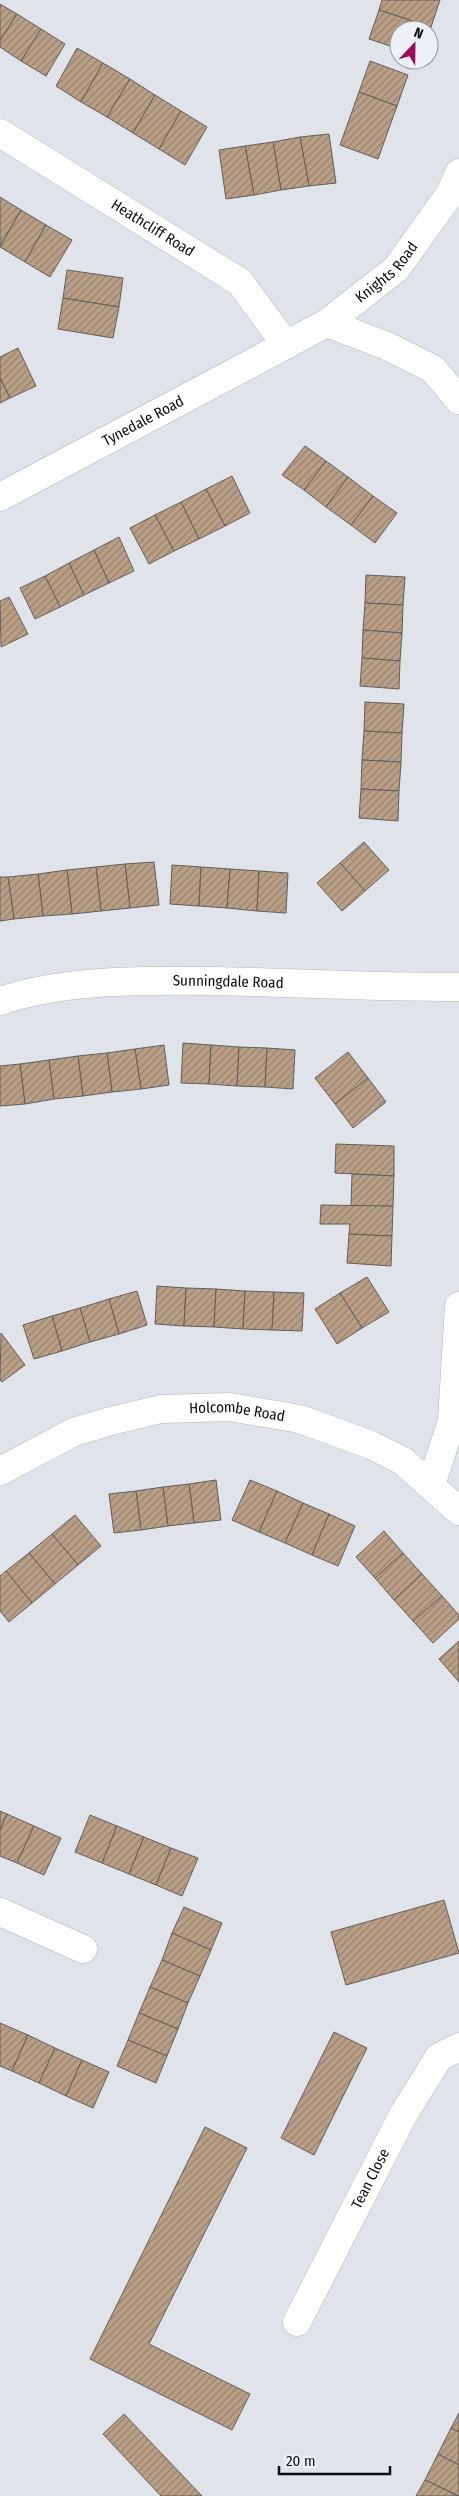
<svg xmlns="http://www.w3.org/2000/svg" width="459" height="2496" viewBox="0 0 459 2496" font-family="'Fira Sans Condensed',sans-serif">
	<defs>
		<pattern id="building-hatch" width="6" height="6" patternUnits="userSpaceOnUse" patternTransform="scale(1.25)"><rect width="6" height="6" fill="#ba9f87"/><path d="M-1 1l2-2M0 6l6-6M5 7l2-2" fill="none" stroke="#96806d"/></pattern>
	</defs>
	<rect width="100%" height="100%" fill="#e0e4ea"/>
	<g fill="url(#building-hatch)" stroke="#625d59">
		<polygon points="382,0 440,0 431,27 379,10"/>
		<polygon points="0,4 17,14 0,41"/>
		<polygon points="379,10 431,27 429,34 429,30 399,30 399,49 369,39"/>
		<polygon points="17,14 41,29 21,61 0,47 0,41"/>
		<polygon points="41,29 65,44 46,76 21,61"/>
		<polygon points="77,48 103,63 81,102 56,86"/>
		<polygon points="370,61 408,75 397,106 359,92"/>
		<polygon points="103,63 130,79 107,117 81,102"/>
		<polygon points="130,79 155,95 133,133 107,117"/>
		<polygon points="359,92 397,106 378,159 340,145"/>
		<polygon points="155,95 181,111 159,149 133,133"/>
		<polygon points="181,111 207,127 185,165 159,149"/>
		<polygon points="329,134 336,183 309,186 300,137"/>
		<polygon points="300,137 309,186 281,190 273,142"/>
		<polygon points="273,142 281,190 254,195 245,146"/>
		<polygon points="245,146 254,195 226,199 219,150"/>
		<polygon points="0,197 21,210 0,246"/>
		<polygon points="21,210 46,225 25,262 0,247"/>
		<polygon points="46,225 72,240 50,277 25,262"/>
		<polygon points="67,270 123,278 119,307 63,298"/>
		<polygon points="63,298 119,307 113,338 58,329"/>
		<polygon points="18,348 36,386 10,398 0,378 0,357"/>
		<polygon points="0,378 10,398 0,403"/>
		<polygon points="305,446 326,461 304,490 282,475"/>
		<polygon points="326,461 348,477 326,507 304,490"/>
		<polygon points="232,476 250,513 225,526 206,489"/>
		<polygon points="348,477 373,496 351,525 326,507"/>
		<polygon points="206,489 225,526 199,539 181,502"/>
		<polygon points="373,496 397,513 375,543 351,525"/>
		<polygon points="181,502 199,539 174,551 155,515"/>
		<polygon points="155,515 174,551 149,564 130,528"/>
		<polygon points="119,537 134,571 109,583 94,550"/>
		<polygon points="94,550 109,583 84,595 69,563"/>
		<polygon points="69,563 84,595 60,607 45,576"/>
		<polygon points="366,575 405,577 403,605 365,603"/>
		<polygon points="45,576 60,607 35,619 20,588"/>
		<polygon points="9,597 28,634 1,647 0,601"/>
		<polygon points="365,603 403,605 402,633 363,630"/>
		<polygon points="363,630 402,633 400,661 362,658"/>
		<polygon points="362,658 400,661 399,689 360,686"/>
		<polygon points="365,702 404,704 402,733 364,731"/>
		<polygon points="364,731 402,733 401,762 362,760"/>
		<polygon points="362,760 401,762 399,791 361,789"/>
		<polygon points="361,789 399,791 398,821 359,818"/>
		<polygon points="364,842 389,870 365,891 340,863"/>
		<polygon points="154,862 159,905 130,908 125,864"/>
		<polygon points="340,863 365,891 342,911 317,883"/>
		<polygon points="125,864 130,908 101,911 96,867"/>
		<polygon points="172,865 201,867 199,906 170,904"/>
		<polygon points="96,867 101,911 72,914 67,870"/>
		<polygon points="201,867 230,869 227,908 199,906"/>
		<polygon points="230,869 259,871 257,911 227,908"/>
		<polygon points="67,870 72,914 43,916 38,874"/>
		<polygon points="259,871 288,873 286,913 257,911"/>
		<polygon points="38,874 43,916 14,919 8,877"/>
		<polygon points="0,877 8,877 14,919 0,921"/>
		<polygon points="183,1043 211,1045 209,1084 181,1083"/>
		<polygon points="164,1045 169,1085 141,1089 135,1049"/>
		<polygon points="211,1045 239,1047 237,1086 209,1084"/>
		<polygon points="239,1047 267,1048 265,1087 237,1086"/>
		<polygon points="267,1048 295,1050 293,1089 265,1087"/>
		<polygon points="135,1049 141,1089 112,1092 107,1053"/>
		<polygon points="348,1052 368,1078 335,1104 315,1078"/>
		<polygon points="107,1053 112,1092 83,1096 78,1056"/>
		<polygon points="78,1056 83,1096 54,1099 49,1060"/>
		<polygon points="49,1060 54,1099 25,1104 20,1064"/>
		<polygon points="20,1064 25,1104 0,1106 0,1066"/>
		<polygon points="368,1078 386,1102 353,1128 335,1104"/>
		<polygon points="336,1144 394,1146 394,1176 335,1173"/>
		<polygon points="352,1174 394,1176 393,1206 351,1207"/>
		<polygon points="321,1205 393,1206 392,1236 349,1234 350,1224 320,1224"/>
		<polygon points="349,1234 392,1236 391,1266 347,1263"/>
		<polygon points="367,1277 389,1312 362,1328 340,1293"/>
		<polygon points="157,1286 186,1288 184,1326 155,1324"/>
		<polygon points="186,1288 216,1289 214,1327 184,1326"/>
		<polygon points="216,1289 245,1291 243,1329 214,1327"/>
		<polygon points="137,1291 147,1325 119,1334 109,1299"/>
		<polygon points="245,1291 274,1292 272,1330 243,1329"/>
		<polygon points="274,1292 304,1293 302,1331 272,1330"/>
		<polygon points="340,1293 362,1328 337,1344 315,1309"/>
		<polygon points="109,1299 119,1334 90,1342 80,1308"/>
		<polygon points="80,1308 90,1342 62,1351 52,1316"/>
		<polygon points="52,1316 62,1351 34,1359 23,1325"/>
		<polygon points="1,1333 25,1365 2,1382 0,1380"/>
		<polygon points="216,1480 221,1520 194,1523 189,1484"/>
		<polygon points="250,1480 277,1491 259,1532 232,1520"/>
		<polygon points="189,1484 194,1523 168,1526 163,1487"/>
		<polygon points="163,1487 168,1526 141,1530 136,1491"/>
		<polygon points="136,1491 141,1530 114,1533 109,1494"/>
		<polygon points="277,1491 303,1503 285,1543 259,1532"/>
		<polygon points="303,1503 329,1514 312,1555 285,1543"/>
		<polygon points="329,1514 355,1526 338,1566 312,1555"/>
		<polygon points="75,1515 101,1546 78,1565 52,1534"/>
		<polygon points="384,1531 403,1553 375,1578 356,1557"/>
		<polygon points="52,1534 78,1565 55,1584 29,1553"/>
		<polygon points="29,1553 55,1584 32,1603 6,1571"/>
		<polygon points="403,1553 422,1574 394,1600 375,1578"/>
		<polygon points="6,1571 32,1603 9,1622 0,1611 0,1576"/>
		<polygon points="422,1574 442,1596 413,1621 394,1600"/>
		<polygon points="442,1596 459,1615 459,1619 433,1643 413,1621"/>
		<polygon points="459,1641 459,1682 439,1659"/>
		<polygon points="0,1811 7,1814 0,1830"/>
		<polygon points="7,1814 34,1826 17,1863 0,1856 0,1830"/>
		<polygon points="90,1815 117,1826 102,1863 75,1852"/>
		<polygon points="34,1826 61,1838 44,1875 17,1863"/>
		<polygon points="117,1826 144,1837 129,1874 102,1863"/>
		<polygon points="144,1837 171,1848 156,1885 129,1874"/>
		<polygon points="171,1848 198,1858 182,1896 156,1885"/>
		<polygon points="444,1900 459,1953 346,1985 331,1932"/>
		<polygon points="184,1907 222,1923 211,1950 172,1933"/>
		<polygon points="172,1933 211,1950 200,1976 162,1960"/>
		<polygon points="162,1960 200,1976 188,2003 150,1987"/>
		<polygon points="150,1987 188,2003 178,2029 139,2013"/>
		<polygon points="139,2013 178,2029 167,2056 128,2040"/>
		<polygon points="0,2023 28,2035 12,2071 0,2066"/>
		<polygon points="334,2032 367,2048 314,2155 281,2138"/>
		<polygon points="28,2035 55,2048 39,2083 12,2071"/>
		<polygon points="128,2040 167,2056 156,2083 117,2066"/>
		<polygon points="55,2048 82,2060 66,2096 39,2083"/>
		<polygon points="82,2060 109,2072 93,2108 66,2096"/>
		<polygon points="205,2127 247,2148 149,2344 250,2394 232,2430 90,2359"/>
		<polygon points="459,2413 459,2432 451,2428"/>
		<polygon points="124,2414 202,2496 161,2496 103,2434"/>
		<polygon points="451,2428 459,2432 459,2465 438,2454"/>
		<polygon points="438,2454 459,2465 459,2496 425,2480"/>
		<polygon points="425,2480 458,2496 416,2496"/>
	</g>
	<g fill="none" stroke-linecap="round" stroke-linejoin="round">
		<g stroke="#b4b8be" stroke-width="29">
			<g id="minor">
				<path id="s1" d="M0,133L240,282L286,345"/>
				<polyline points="327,323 387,346 433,369 459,400"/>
				<path id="s2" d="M0,1001C65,979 147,980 215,981C297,983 378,987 459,987"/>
				<path id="s3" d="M0,1471L74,1432L111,1421L161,1409L230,1407L300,1419L371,1445L403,1461L459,1511"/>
				<polyline points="431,1485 452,1421 459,1306"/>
				<polyline points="0,1912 83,1949"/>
				<path id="s4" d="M297,2322L403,2115L439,2057L459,2047"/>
			</g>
		</g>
		<g stroke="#b4b8be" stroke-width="29">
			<g id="tertiary">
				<path id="s5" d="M0,497L327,323L396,269L450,194L459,173"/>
			</g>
		</g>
		<use href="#minor" stroke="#fff" stroke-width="28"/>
		<use href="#tertiary" stroke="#fff" stroke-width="28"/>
	</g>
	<g text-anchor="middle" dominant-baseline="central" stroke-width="5" stroke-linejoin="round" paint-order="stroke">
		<g font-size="15" fill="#0c0d0f" stroke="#edf1f7">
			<text stroke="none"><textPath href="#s1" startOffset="180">Heathcliff Road</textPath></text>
			<text stroke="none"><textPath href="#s5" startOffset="449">Knights Road</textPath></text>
			<text stroke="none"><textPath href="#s5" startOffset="162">Tynedale Road</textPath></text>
			<text stroke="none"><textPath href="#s2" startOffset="230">Sunningdale Road</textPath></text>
			<text stroke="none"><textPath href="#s3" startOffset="250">Holcombe Road</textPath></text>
			<text stroke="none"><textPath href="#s4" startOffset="161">Tean Close</textPath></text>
		</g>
	</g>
	<g transform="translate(414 45) rotate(22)"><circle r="24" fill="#edf1f7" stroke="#93969a"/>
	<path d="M0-4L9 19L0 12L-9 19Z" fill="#9c0d5c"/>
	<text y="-8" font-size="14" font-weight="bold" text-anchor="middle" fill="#0c0d0f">N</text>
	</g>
	<path d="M279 2466v8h111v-8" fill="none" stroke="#0c0d0f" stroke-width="2.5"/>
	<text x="286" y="2466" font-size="15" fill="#0c0d0f" stroke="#edf1f7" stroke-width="4" paint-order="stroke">20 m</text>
</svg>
